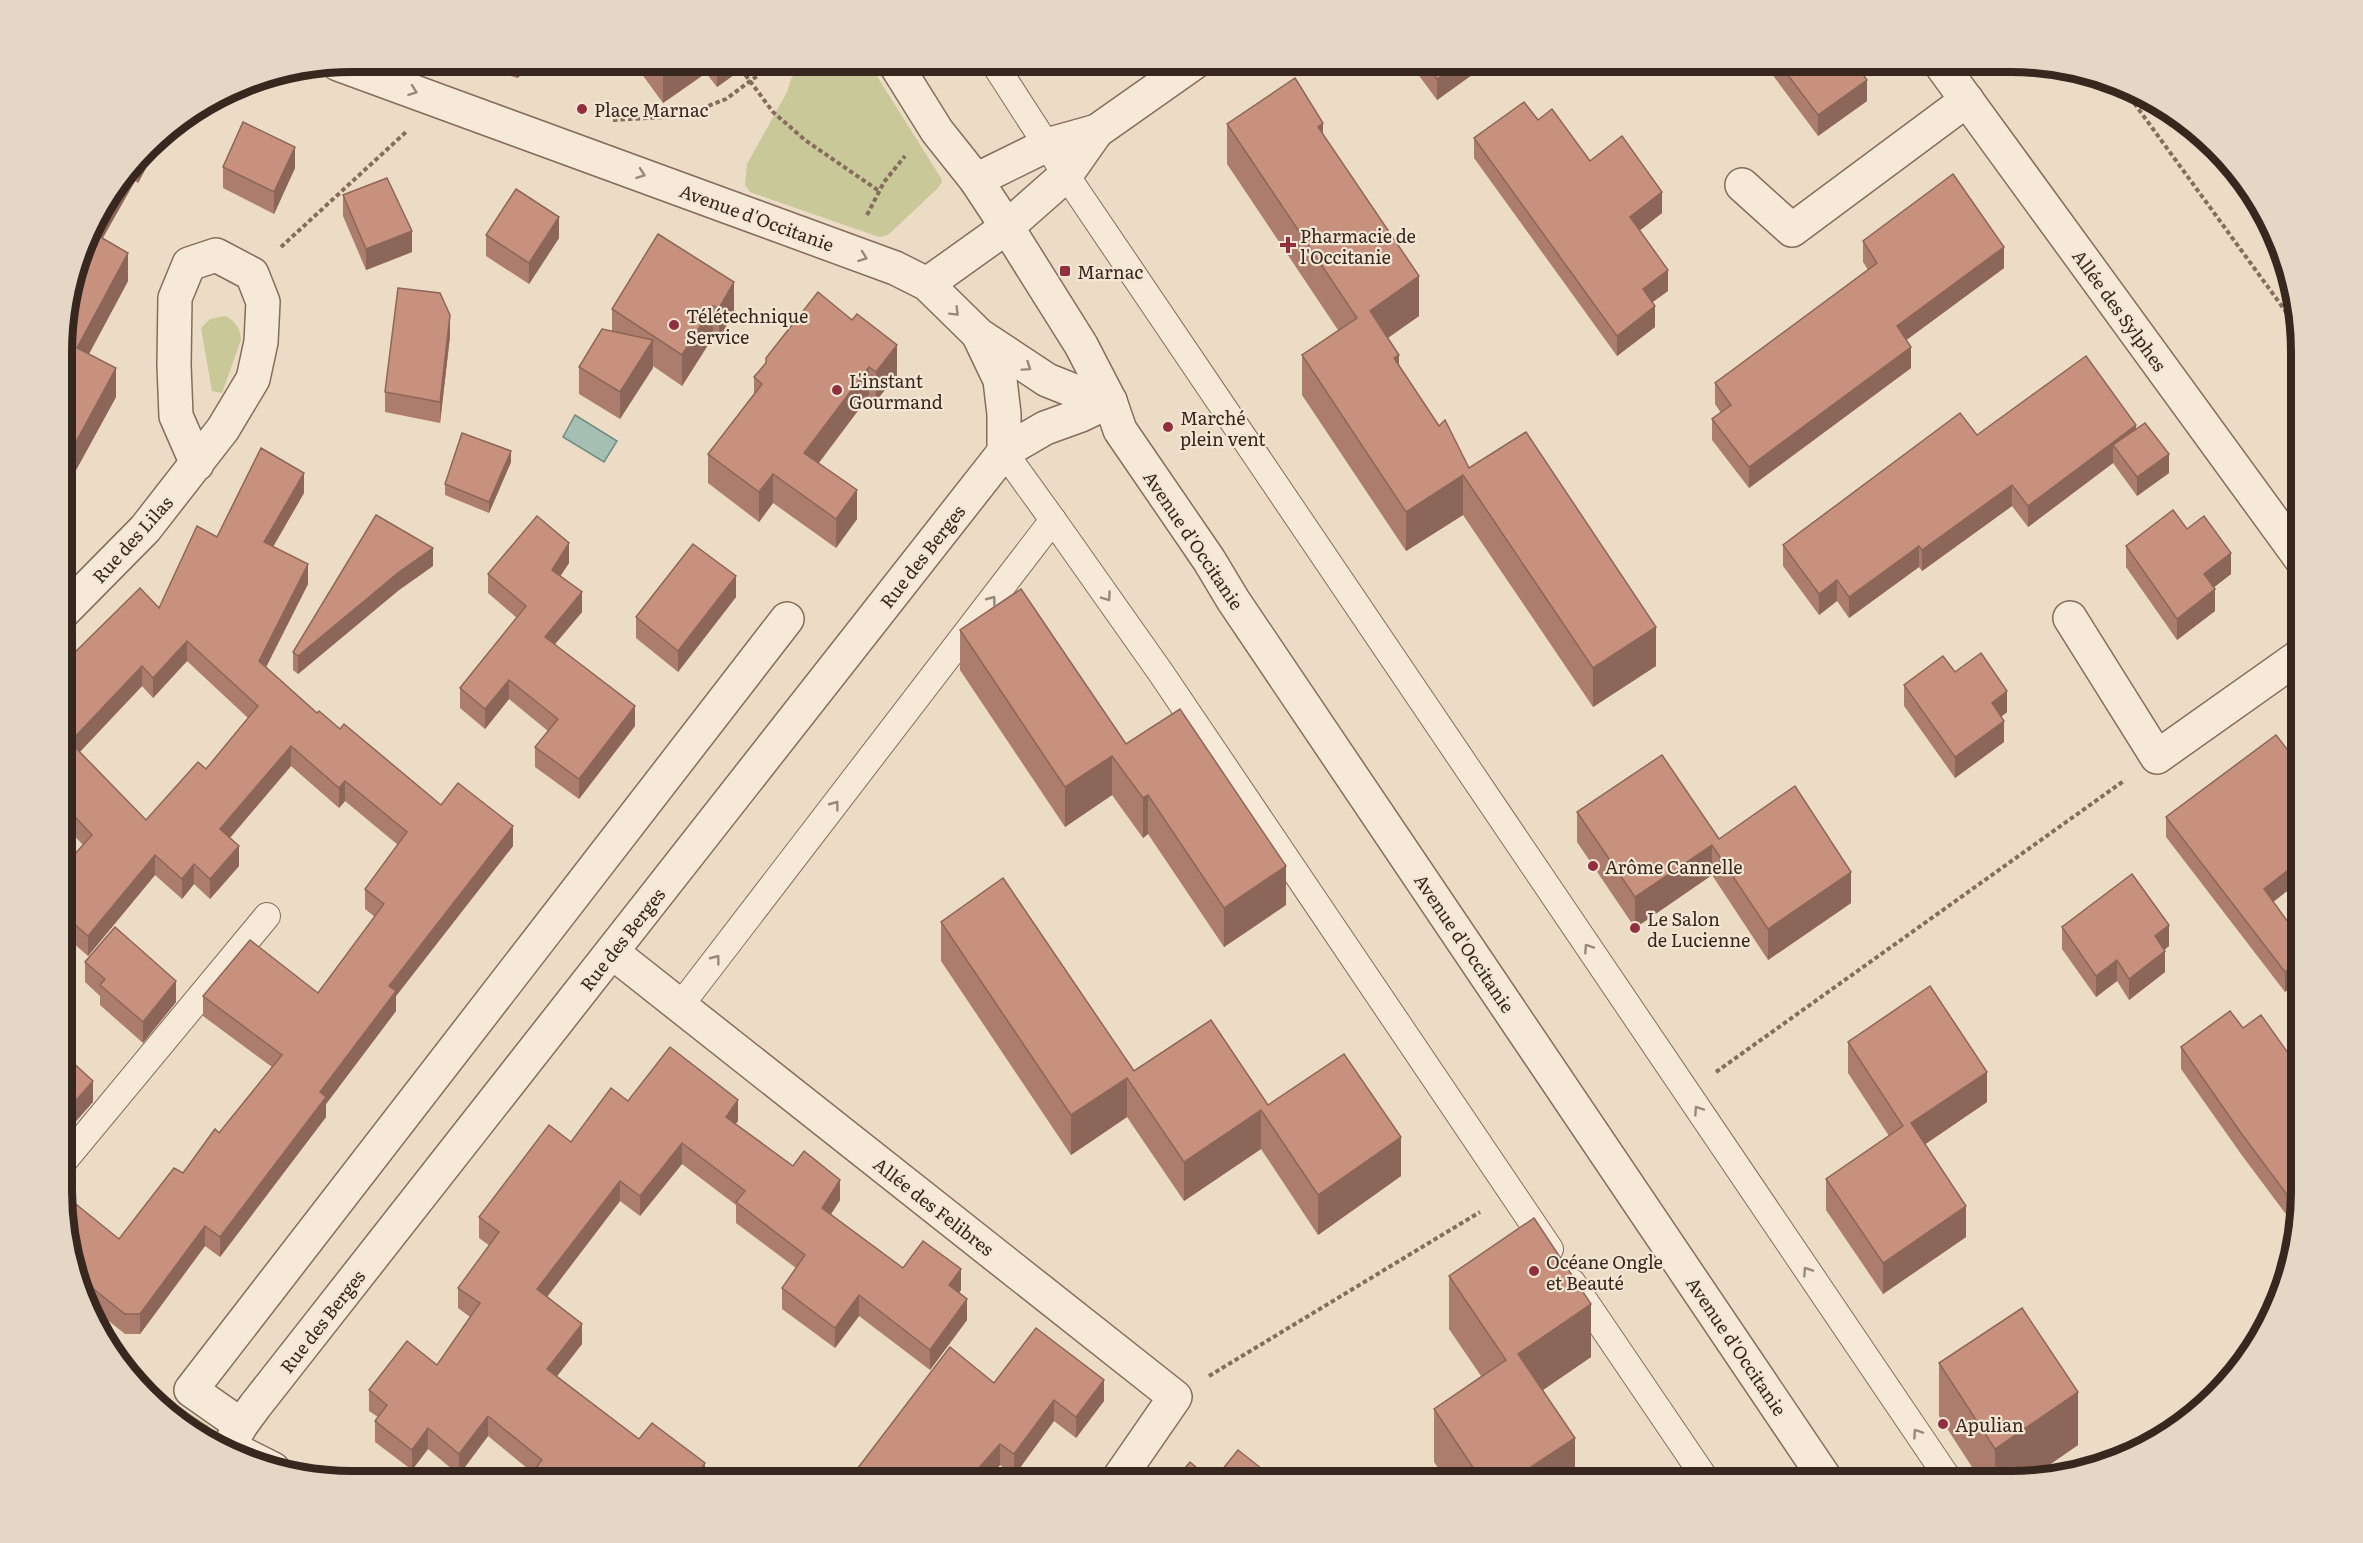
<svg xmlns="http://www.w3.org/2000/svg" width="2363" height="1543" viewBox="0 0 2363 1543" font-family="Literata,serif">
	<rect width="100%" height="100%" fill="#ecdbc5"/>
	<g fill="#c9c899">
		<polygon points="804,62 868,62 941,178 942,182 937,189 888,235 879,237 750,192 745,185 747,164 787,92 791,79"/>
		<path d="M225,316C236,321 240,328 241,340L222,393L212,391L201,328L210,319Z"/>
		<polygon points="166,1398 209,1426 203,1439 190,1432 162,1403"/>
	</g>
	<polygon fill="#a6bfb4" stroke="#6e8d81" stroke-width="1.5" points="575,415 617,441 604,462 563,437"/>
	<g fill="none" stroke-linecap="round" stroke-linejoin="round">
		<g stroke="#866c5c" stroke-width="28">
			<g id="lane">
				<polyline points="993,62 1066,175 1950,1481"/>
				<polyline points="1004,452 1053,520"/>
				<polyline points="680,1006 1053,520 1161,673 1550,1249"/>
				<polyline points="64,1161 267,916"/>
				<polyline points="1572,1282 1707,1481"/>
			</g>
		</g>
		<g stroke="#866c5c" stroke-width="36">
			<g id="street">
				<polyline points="894,62 937,131 976,180 1007,227 1081,345 1110,401 1120,430 1209,560 1233,600 1827,1481"/>
				<polyline points="1939,62 2301,559"/>
				<polyline points="338,64 895,268 927,284 979,335 1047,380 1077,392 1110,401"/>
				<polyline points="976,180 1047,145 1097,131 1195,62"/>
				<polyline points="1742,185 1792,230 1967,100"/>
				<polyline points="927,284 1007,227 1066,175 1097,131"/>
				<polyline points="979,336 1000,380 1004,414 1004,452"/>
				<polyline points="64,611 145,529 223,429 253,379 261,342 263,302 252,274 216,255 189,264 175,298 174,365 176,416 197,464"/>
				<polyline points="2070,618 2157,757 2301,655"/>
				<polyline points="612,952 1175,1397 1117,1481"/>
				<polyline points="241,1425 191,1390 787,619"/>
				<polyline points="229,1447 273,1469"/>
				<polyline points="227,1450 241,1425 255,1406 1004,452 1045,428 1081,415 1110,401"/>
			</g>
		</g>
		<g stroke="#866c5c" stroke-width="4" stroke-dasharray="4.5 3" stroke-linecap="butt">
			<polyline points="741,69 773,112 805,140 879,191"/>
			<polyline points="2121,85 2300,331"/>
			<polyline points="613,120 682,116 726,99 776,62"/>
			<polyline points="867,215 884,182 905,156"/>
			<polyline points="281,247 406,132"/>
			<polyline points="1716,1072 2125,780"/>
			<polyline points="1209,1376 1480,1212"/>
		</g>
		<use href="#lane" stroke="#f7e9d8" stroke-width="26"/>
		<use href="#street" stroke="#f7e9d8" stroke-width="33"/>
	</g>
	<g fill="#ac7d6c" fill-rule="evenodd">
		<polygon points="468,62 540,62 517,78"/>
		<polygon points="633,62 752,62 717,87 706,73 663,103"/>
		<polygon points="1409,62 1490,62 1437,100"/>
		<polygon points="1763,62 1869,62 1869,68 1862,73 1867,101 1818,136"/>
		<polygon points="1538,120 1590,161 1662,213 1639,231 1668,291 1652,302 1655,327 1617,356 1474,158 1474,138"/>
		<polygon points="1227,124 1323,134 1419,316 1388,338 1399,366 1439,426 1469,468 1656,666 1593,707 1463,515 1406,551 1302,395 1302,355 1338,330 1227,164"/>
		<polygon points="167,129 138,183 135,181 103,238 128,281 89,354 116,397 64,492 92,223 160,134"/>
		<polygon points="223,167 295,168 274,214 223,188"/>
		<polygon points="343,195 412,252 366,270 343,216"/>
		<polygon points="486,235 559,238 529,284 486,256"/>
		<polygon points="1863,241 2004,268 1906,340 1911,368 1749,488 1712,440 1712,419 1721,413 1715,404 1715,383 1868,270 1863,262"/>
		<polygon points="734,282 734,312 719,339 713,337 682,386 653,366 620,419 579,394 579,367 612,331 612,309"/>
		<polygon points="818,292 897,375 876,401 869,396 819,463 857,519 836,548 773,503 759,522 708,483 708,454 754,395 754,377 766,363"/>
		<polygon points="450,336 440,423 385,412 385,392"/>
		<polygon points="2136,429 2169,473 2137,496 2113,463 2028,527 2012,506 1922,571 1919,567 1849,618 1837,601 1819,615 1783,566 1783,545 1977,435"/>
		<polygon points="511,462 489,513 445,495 445,484"/>
		<path d="M304,493L273,547L308,584L266,667L317,713L441,805L513,846L396,996V1011L326,1104V1117L220,1257L205,1246L140,1334H125L90,1306L64,1229L119,1239L183,1173L219,1133L272,1067L203,1016V996L318,993L375,917L365,909V889L398,845L345,801L339,808L291,766L230,838L239,866L210,899L194,884L182,899L155,875L88,956L64,935V866L83,845L64,825V663L159,608L217,537ZM187,661L248,718L206,769L146,820L80,752L142,686L153,698Z"/>
		<polygon points="2187,529 2231,574 2214,587 2215,611 2177,640 2126,567 2126,546"/>
		<polygon points="569,563 560,576 582,612 555,644 635,726 579,799 535,767 535,747 548,731 509,699 485,729 460,708 460,688 517,618 488,593 488,574"/>
		<polygon points="433,566 399,590 298,674 293,670 293,652"/>
		<polygon points="736,597 678,672 636,638 636,617"/>
		<polygon points="960,630 1126,744 1286,905 1224,947 1148,834 1143,838 1112,795 1065,827 960,670"/>
		<polygon points="1955,672 2007,712 2001,717 2004,742 1955,778 1904,706 1904,685"/>
		<polygon points="2301,767 2301,880 2273,902 2301,940 2285,992 2166,837 2166,817"/>
		<polygon points="1577,812 1719,839 1851,903 1768,960 1712,875 1635,928 1577,842"/>
		<polygon points="941,922 1134,1071 1268,1105 1401,1176 1318,1235 1261,1149 1184,1201 1127,1117 1071,1155 941,961"/>
		<polygon points="2062,927 2169,946 2164,950 2165,972 2129,1000 2117,981 2096,997 2062,949"/>
		<polygon points="85,962 176,1002 143,1043 100,1005 100,996 85,982"/>
		<polygon points="2243,1028 2298,1067 2301,1210 2297,1229 2241,1154 2181,1069 2181,1047"/>
		<polygon points="1848,1042 1987,1102 1925,1144 1966,1237 1883,1294 1826,1210 1826,1179 1889,1136 1848,1073"/>
		<polygon points="628,1101 738,1121 735,1124 840,1200 831,1214 903,1268 961,1290 959,1293 967,1320 930,1370 859,1316 835,1348 782,1309 782,1288 796,1268 736,1223 736,1205 682,1164 640,1216 620,1201 547,1297 582,1344 557,1376 639,1439 705,1481 530,1481 530,1476 533,1473 488,1436 459,1475 428,1449 412,1470 375,1442 375,1421 378,1417 369,1411 369,1390 437,1365 470,1317 458,1308 458,1288 490,1246 479,1238 479,1217 571,1142"/>
		<polygon points="1449,1276 1591,1357 1543,1390 1575,1481 1447,1481 1434,1462 1434,1409 1481,1376 1449,1329"/>
		<polygon points="1939,1363 2078,1445 2026,1481 1981,1481 1939,1416"/>
		<polygon points="994,1383 1104,1401 1076,1438 1054,1421 1014,1476 1000,1465 985,1481 848,1481"/>
	</g>
	<g fill="#8c6658">
		<polygon points="517,62 540,62 517,78"/>
		<polygon points="667,62 706,62 706,73 663,103 663,65"/>
		<polygon points="717,62 752,62 717,87"/>
		<polygon points="1461,62 1490,62 1437,100 1437,79"/>
		<polygon points="1852,62 1869,62 1869,68 1852,81"/>
		<polygon points="1867,80 1867,101 1818,136 1818,115"/>
		<polygon points="1323,123 1323,163 1318,127"/>
		<polygon points="167,129 138,183 138,162 160,134"/>
		<polygon points="295,147 295,168 274,214 274,192"/>
		<polygon points="135,167 135,181 90,260 90,231 104,208"/>
		<polygon points="1662,192 1662,213 1630,238 1630,217"/>
		<polygon points="559,217 559,238 529,284 529,263"/>
		<polygon points="412,231 412,252 366,270 366,249"/>
		<polygon points="2004,247 2004,268 1897,347 1897,326"/>
		<polygon points="128,253 128,281 77,376 77,348"/>
		<polygon points="1668,270 1668,291 1643,309 1643,289"/>
		<polygon points="1419,276 1419,316 1370,350 1370,311"/>
		<polygon points="734,282 734,312 719,339 719,308"/>
		<polygon points="713,306 713,337 682,386 682,355"/>
		<polygon points="1655,306 1655,327 1617,356 1617,336"/>
		<polygon points="450,315 450,336 440,423 440,402"/>
		<polygon points="653,340 653,368 620,419 620,392"/>
		<polygon points="897,345 897,375 876,401 876,372"/>
		<polygon points="1911,347 1911,368 1749,488 1749,467"/>
		<polygon points="1399,355 1399,394 1394,358"/>
		<polygon points="869,367 869,396 804,482 804,453"/>
		<polygon points="116,368 116,397 64,492 64,464"/>
		<polygon points="2136,425 2136,446 2113,445 2113,463 2028,527 2028,506"/>
		<polygon points="511,451 511,462 489,513 489,502"/>
		<polygon points="2169,454 2169,473 2137,496 2137,477"/>
		<polygon points="304,473 304,493 264,562 264,542"/>
		<polygon points="773,474 773,503 759,522 759,492"/>
		<polygon points="1463,475 1463,515 1406,551 1406,512"/>
		<polygon points="2012,485 2012,506 1922,571 1922,550"/>
		<polygon points="857,490 857,519 836,548 836,519"/>
		<polygon points="569,543 569,563 552,589 552,570"/>
		<polygon points="1919,546 1919,567 1849,618 1849,597"/>
		<polygon points="433,548 433,566 399,590 298,674 298,656 399,572"/>
		<polygon points="2231,553 2231,574 2204,595 2204,574"/>
		<polygon points="308,564 308,584 259,681 259,661"/>
		<polygon points="736,576 736,597 678,672 678,651"/>
		<polygon points="1837,580 1837,601 1819,615 1819,594"/>
		<polygon points="2215,589 2215,611 2177,640 2177,619"/>
		<polygon points="582,592 582,612 545,656 545,637"/>
		<polygon points="1656,627 1656,666 1593,707 1593,668"/>
		<polygon points="187,641 187,661 153,698 153,678"/>
		<polygon points="142,666 142,686 70,762 70,742"/>
		<polygon points="509,680 509,699 485,729 485,709"/>
		<polygon points="2007,691 2007,712 1992,724 1992,703"/>
		<polygon points="635,706 635,726 579,799 579,779"/>
		<polygon points="2004,721 2004,742 1955,778 1955,757"/>
		<polygon points="291,746 291,766 220,849 220,829"/>
		<polygon points="1112,756 1112,795 1065,827 1065,787"/>
		<polygon points="345,781 345,801 339,808 339,788"/>
		<polygon points="1148,795 1148,834 1143,838 1143,798"/>
		<polygon points="513,826 513,846 396,996 396,1011 326,1104 326,1117 220,1257 220,1237 320,1092 389,986"/>
		<polygon points="1712,845 1712,875 1635,928 1635,897"/>
		<polygon points="239,846 239,866 210,899 210,879"/>
		<polygon points="155,855 155,875 88,956 88,936"/>
		<polygon points="2301,860 2301,880 2264,909 2264,889"/>
		<polygon points="194,864 194,884 182,899 182,879"/>
		<polygon points="1286,866 1286,905 1224,947 1224,908"/>
		<polygon points="1851,872 1851,903 1768,960 1768,929"/>
		<polygon points="2169,925 2169,946 2155,957 2155,936"/>
		<polygon points="2165,951 2165,972 2129,1000 2129,979"/>
		<polygon points="2117,960 2117,981 2096,997 2096,976"/>
		<polygon points="2301,960 2301,980 2285,992 2285,972"/>
		<polygon points="176,981 176,1002 143,1043 143,1022"/>
		<polygon points="1987,1072 1987,1102 1911,1154 1911,1123"/>
		<polygon points="1127,1078 1127,1117 1071,1155 1071,1115"/>
		<polygon points="93,1081 93,1102 64,1135 64,1114"/>
		<polygon points="738,1100 738,1121 726,1137 726,1117"/>
		<polygon points="1261,1110 1261,1149 1184,1201 1184,1162"/>
		<polygon points="1401,1137 1401,1176 1318,1235 1318,1195"/>
		<polygon points="682,1143 682,1164 640,1216 640,1196"/>
		<polygon points="840,1180 840,1200 822,1228 822,1208"/>
		<polygon points="620,1181 620,1201 537,1310 537,1289"/>
		<polygon points="1966,1206 1966,1237 1883,1294 1883,1263"/>
		<polygon points="205,1226 205,1246 140,1334 140,1314"/>
		<polygon points="961,1269 961,1290 949,1305 949,1285"/>
		<polygon points="859,1295 859,1316 835,1348 835,1328"/>
		<polygon points="967,1299 967,1320 930,1370 930,1350"/>
		<polygon points="1591,1304 1591,1357 1518,1407 1518,1354"/>
		<polygon points="582,1324 582,1344 547,1389 547,1369"/>
		<polygon points="1104,1380 1104,1401 1076,1438 1076,1417"/>
		<polygon points="2078,1392 2078,1445 2026,1481 1995,1481 1995,1449"/>
		<polygon points="1054,1400 1054,1421 1014,1476 1014,1454"/>
		<polygon points="488,1416 488,1436 459,1475 459,1454"/>
		<polygon points="428,1428 428,1449 412,1470 412,1450"/>
		<polygon points="1575,1438 1575,1481 1510,1481"/>
		<polygon points="1000,1444 1000,1465 985,1481 970,1481 970,1478"/>
		<polygon points="705,1463 705,1481 696,1481 696,1478"/>
	</g>
	<g fill="#c8917d" stroke="#8c6658" stroke-width="1.5" fill-rule="evenodd">
		<polygon points="1424,62 1461,62 1437,79"/>
		<polygon points="1778,62 1854,62 1867,80 1818,115"/>
		<polygon points="1295,78 1323,123 1318,127 1419,276 1370,311 1399,355 1394,358 1439,426 1445,420 1469,468 1526,432 1656,627 1593,668 1463,475 1406,512 1302,355 1357,318 1227,124"/>
		<polygon points="1524,102 1538,120 1552,109 1590,161 1622,136 1662,192 1630,217 1668,270 1643,289 1655,306 1617,336 1474,138"/>
		<polygon points="243,122 295,147 274,192 223,167"/>
		<polygon points="1953,174 2004,247 1897,326 1911,347 1749,467 1712,419 1731,405 1715,383 1877,263 1863,241"/>
		<polygon points="387,178 412,231 366,249 343,195"/>
		<polygon points="516,189 559,217 529,263 486,235"/>
		<polygon points="104,208 90,231 128,253 77,348 116,368 64,464 64,314 92,223"/>
		<polygon points="658,234 734,282 719,308 713,306 682,355 612,309"/>
		<polygon points="398,288 440,293 450,315 440,402 385,392"/>
		<polygon points="818,292 852,320 857,314 897,345 876,372 869,367 804,453 857,490 836,519 773,474 759,492 708,454 762,384 754,377 766,363 766,358"/>
		<polygon points="602,329 653,340 620,392 579,367"/>
		<polygon points="2086,356 2136,425 2028,506 2012,485 1922,550 1919,546 1849,597 1837,580 1819,594 1783,545 1960,413 1977,435"/>
		<polygon points="2145,423 2169,454 2137,477 2113,445"/>
		<polygon points="462,433 511,451 489,502 445,484"/>
		<path d="M261,448L304,473L264,542L308,564L259,661L317,713L319,711L340,729L344,724L441,805L458,783L513,826L389,986L396,991L320,1092L326,1097L220,1237L205,1226L140,1314H125L81,1279L64,1229V1210L72,1201L119,1239L174,1168L183,1173L215,1129L219,1133L282,1055L203,996L250,940L318,993L384,904L365,889L407,832L345,781L339,788L291,746L220,829L239,846L210,879L194,864L182,879L155,855L88,936L64,915V866L92,835L64,805V663L140,588L159,608L197,526L217,537ZM187,641L258,706L206,769L198,762L146,820L70,742L142,666L153,678Z"/>
		<polygon points="2173,510 2187,529 2204,516 2231,553 2204,574 2215,589 2177,619 2126,546"/>
		<polygon points="376,515 433,548 399,572 298,656 293,652"/>
		<polygon points="537,516 569,543 552,570 582,592 545,637 635,706 579,779 535,747 558,719 509,680 485,709 460,688 526,606 488,574"/>
		<polygon points="693,544 736,576 678,651 636,617"/>
		<polygon points="1021,589 1126,744 1180,709 1286,866 1224,908 1148,795 1143,798 1112,756 1065,787 960,630"/>
		<polygon points="1981,653 2007,691 1992,703 2004,721 1955,757 1904,685 1943,656 1955,672"/>
		<polygon points="2276,735 2301,767 2301,860 2264,889 2301,940 2301,960 2285,972 2166,817"/>
		<polygon points="1662,755 1719,839 1795,786 1851,872 1768,929 1712,845 1635,897 1577,812"/>
		<polygon points="2132,874 2169,925 2155,936 2165,951 2129,979 2117,960 2096,976 2062,927"/>
		<polygon points="1003,878 1134,1071 1211,1020 1268,1105 1344,1054 1401,1137 1318,1195 1261,1110 1184,1162 1127,1078 1071,1115 941,922"/>
		<polygon points="115,927 176,981 143,1022 100,985 105,979 85,962"/>
		<polygon points="1930,986 1987,1072 1911,1123 1966,1206 1883,1263 1826,1179 1903,1126 1848,1042"/>
		<polygon points="2230,1011 2243,1028 2261,1015 2298,1067 2301,1064 2300,1212 2241,1133 2181,1047"/>
		<polygon points="670,1047 738,1100 726,1117 793,1166 804,1151 840,1180 822,1208 903,1268 923,1241 961,1269 949,1285 967,1299 930,1350 859,1295 835,1328 782,1288 805,1255 736,1202 745,1191 682,1143 640,1196 620,1181 537,1289 582,1324 547,1369 639,1439 652,1423 705,1463 696,1478 700,1481 537,1481 530,1476 542,1460 488,1416 459,1454 428,1428 412,1450 375,1421 387,1405 369,1390 407,1341 437,1365 480,1303 458,1288 499,1232 479,1217 549,1125 571,1142 611,1088 628,1101"/>
		<polygon points="64,1060 70,1060 93,1081 64,1114"/>
		<polygon points="1534,1218 1591,1304 1518,1354 1575,1438 1510,1481 1482,1481 1434,1409 1506,1360 1449,1276"/>
		<polygon points="2022,1308 2078,1392 1995,1449 1939,1363"/>
		<polygon points="1036,1328 1104,1380 1076,1417 1054,1400 1014,1454 1000,1444 970,1478 968,1476 964,1481 848,1481 950,1347 994,1383"/>
		<polygon points="2176,1419 2178,1422 2156,1443 2131,1450"/>
		<polygon points="1238,1450 1276,1480 1275,1481 1213,1481"/>
		<polygon points="1190,1462 1212,1481 1174,1481"/>
	</g>
	<defs><path id="oneway-chevron" d="M-2-3.5L2.5 0L-2 3.5" fill="none" stroke-width="1.6" stroke-linecap="round" stroke-linejoin="round" transform="scale(1.5)"/></defs>
	<g stroke="#97887c">
		<use href="#oneway-chevron" transform="translate(413 91) rotate(20)"/>
		<use href="#oneway-chevron" transform="translate(641 174) rotate(20)"/>
		<use href="#oneway-chevron" transform="translate(863 257) rotate(20)"/>
		<use href="#oneway-chevron" transform="translate(955 312) rotate(45)"/>
		<use href="#oneway-chevron" transform="translate(1027 367) rotate(34)"/>
		<use href="#oneway-chevron" transform="translate(1107 597) rotate(55)"/>
		<use href="#oneway-chevron" transform="translate(992 600) rotate(-53)"/>
		<use href="#oneway-chevron" transform="translate(835 805) rotate(-53)"/>
		<use href="#oneway-chevron" transform="translate(1588 948) rotate(-124)"/>
		<use href="#oneway-chevron" transform="translate(716 959) rotate(-53)"/>
		<use href="#oneway-chevron" transform="translate(1698 1110) rotate(-124)"/>
		<use href="#oneway-chevron" transform="translate(1807 1271) rotate(-124)"/>
		<use href="#oneway-chevron" transform="translate(1917 1433) rotate(-124)"/>
	</g>
	<g fill="#922f3e" stroke="#f4e6d4" stroke-width="2">
		<circle cx="582" cy="109" r="6"/>
		<path d="M1285 236h6v6h6v6h-6v6h-6v-6h-6v-6h6z"/>
		<rect x="1059" y="265" width="12" height="12" rx="3"/>
		<circle cx="674" cy="325" r="6"/>
		<circle cx="837" cy="390" r="6"/>
		<circle cx="1168" cy="427" r="6"/>
		<circle cx="1593" cy="866" r="6"/>
		<circle cx="1635" cy="928" r="6"/>
		<circle cx="1534" cy="1271" r="6"/>
		<circle cx="1943" cy="1424" r="6"/>
	</g>
	<g text-anchor="middle" dominant-baseline="central" stroke-width="4.5" stroke-linejoin="round" paint-order="stroke">
		<g font-size="18" fill="#37271f" stroke="#f4e6d4" text-anchor="start">
			<text x="594" y="109">Place Marnac</text>
			<text x="1300" y="235">Pharmacie de<tspan x="1300" dy="21">l'Occitanie</tspan></text>
			<text x="1077" y="271">Marnac</text>
			<text x="686" y="315">Télétechnique<tspan x="686" dy="21">Service</tspan></text>
			<text x="849" y="380">L'instant<tspan x="849" dy="21">Gourmand</tspan></text>
			<text x="1180" y="417">Marché<tspan x="1180" dy="21">plein vent</tspan></text>
			<text x="1605" y="866">Arôme Cannelle</text>
			<text x="1647" y="918">Le Salon<tspan x="1647" dy="21">de Lucienne</tspan></text>
			<text x="1546" y="1261">Océane Ongle<tspan x="1546" dy="21">et Beauté</tspan></text>
			<text x="1955" y="1424">Apulian</text>
		</g>
		<g font-size="18" fill="#37271f" stroke="#f4e6d4">
			<text transform="translate(757 217) rotate(20)">Avenue d'Occitanie</text>
			<text transform="translate(2120 310) rotate(54)">Allée des Sylphes</text>
			<text transform="translate(132 539) rotate(-48)">Rue des Lilas</text>
			<text transform="translate(1194 540) rotate(56)">Avenue d'Occitanie</text>
			<text transform="translate(922 556) rotate(-52)">Rue des Berges</text>
			<text transform="translate(622 939) rotate(-52)">Rue des Berges</text>
			<text transform="translate(1465 943) rotate(56)">Avenue d'Occitanie</text>
			<text transform="translate(934 1206) rotate(38)">Allée des Felibres</text>
			<text transform="translate(322 1321) rotate(-52)">Rue des Berges</text>
			<text transform="translate(1737 1346) rotate(56)">Avenue d'Occitanie</text>
		</g>
	</g>
	<path d="M0 0H2363V1543H0ZM352 72H2011A280 280 0 0 1 2291 352V1191A280 280 0 0 1 2011 1471H352A280 280 0 0 1 72 1191V352A280 280 0 0 1 352 72Z" fill="#e5d7c6" fill-rule="evenodd"/>
	<path fill="none" stroke="#37271f" stroke-width="8" d="M352 72H2011A280 280 0 0 1 2291 352V1191A280 280 0 0 1 2011 1471H352A280 280 0 0 1 72 1191V352A280 280 0 0 1 352 72Z"/>
</svg>
